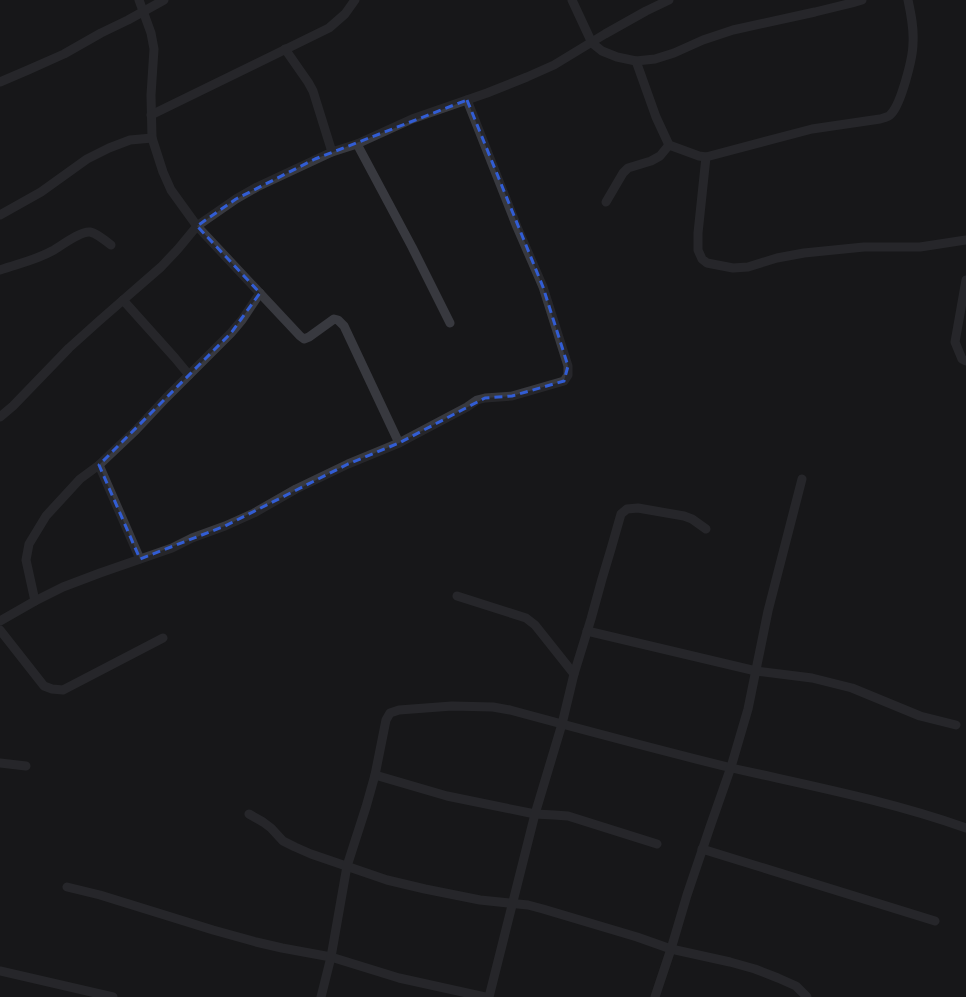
<svg xmlns="http://www.w3.org/2000/svg" width="966" height="997" viewBox="0 0 966 997" font-family="Mulish,sans-serif">
	<rect width="100%" height="100%" fill="#171719"/>
	<g fill="none" stroke-linecap="round" stroke-linejoin="round">
		<g stroke="#38393f" stroke-width="9">
			<polyline points="139,0 151,33 154,49 151,95 152,138 163,172 171,190 197,226 300,336 304,339 309,337 334,319 338,320 344,326 399,443"/>
			<polyline points="572,0 592,43 602,51 617,57 636,61 655,59 674,53 703,40 733,30 815,12 852,3 862,0"/>
			<polyline points="285,49 308,82 313,91 332,152"/>
			<path d="M636,61L656,117L669,145L699,156L706,157L812,129L880,119C884,118 889,117 891,114C901,104 913,58 913,43C914,28 911,14 908,0"/>
			<polyline points="0,82 28,70 64,54 101,33 128,20 164,0"/>
			<polyline points="151,115 329,28 345,14 355,0"/>
			<polyline points="357,144 412,247 450,323"/>
			<polyline points="706,157 698,233 698,250 702,259 707,263 733,268 748,267 777,258 804,253 864,247 920,247 966,240"/>
			<polyline points="606,202 623,173 628,168 651,161 660,156 669,145"/>
			<polyline points="0,215 41,192 87,159 109,148 130,140 152,138"/>
			<path d="M0,270C17,264 36,260 52,251C61,246 80,231 90,232C96,233 106,241 111,245"/>
			<polyline points="966,280 955,342 962,359 966,361"/>
			<polyline points="123,300 175,358 189,375"/>
			<polyline points="0,417 13,406 69,348 99,321 161,267 178,249 197,226 236,199 257,187 332,152 357,144 412,119 487,93 527,77 554,65 605,34 646,11 669,0"/>
			<polyline points="99,465 140,559"/>
			<polyline points="457,596 526,618 535,625 539,630 574,674"/>
			<polyline points="35,601 26,560 29,544 46,516 80,479 99,465 136,430 166,398 231,333 242,320 260,293"/>
			<polyline points="0,621 35,601 63,587 100,573 172,548 192,538 225,526 254,513 296,489 348,464 399,443 467,407 477,400 485,398 512,396 564,381 568,375 568,366 543,287 517,227 467,100"/>
			<polyline points="0,630 44,686 52,689 63,690 163,638"/>
			<polyline points="587,631 756,671 812,678 852,688 920,716 956,725"/>
			<polyline points="0,763 26,766"/>
			<polyline points="375,775 447,796 535,814 554,815 568,816 657,844"/>
			<polyline points="249,814 263,822 271,828 283,841 295,847 311,854 387,880 425,889 480,900 528,905 543,909 637,937 671,949 730,962 755,969 778,978 796,986 807,997"/>
			<polyline points="702,849 935,921"/>
			<polyline points="67,887 100,895 213,930 256,942 282,948 331,957 399,978 485,997"/>
			<polyline points="0,971 113,997"/>
			<path d="M321,997L331,957L347,866L366,807L375,775L386,720L390,713L399,710L452,706L493,707L510,710C584,730 658,750 732,768C811,786 890,801 966,828"/>
			<polyline points="489,997 535,814 562,724 574,674 591,619 602,579 611,549 621,514 627,509 638,508 684,516 692,519 706,529"/>
			<polyline points="655,997 671,949 687,895 710,827 731,767 748,709 768,611 802,479"/>
		</g>
	</g>
	<path d="M0 0H966V997H0ZM467,100L543,287L568,366L564,381L512,396L485,398L399,443L348,464L225,526L140,559L99,465L231,333L260,293L197,226L236,199L315,159Z" fill="#171719" fill-opacity=".55" fill-rule="evenodd"/>
	<path fill="none" stroke="#325dd4" stroke-width="3" stroke-dasharray="8 5" stroke-linejoin="round" d="M467,100L543,287L568,366L564,381L512,396L485,398L399,443L348,464L225,526L140,559L99,465L231,333L260,293L197,226L236,199L315,159Z"/>
</svg>
